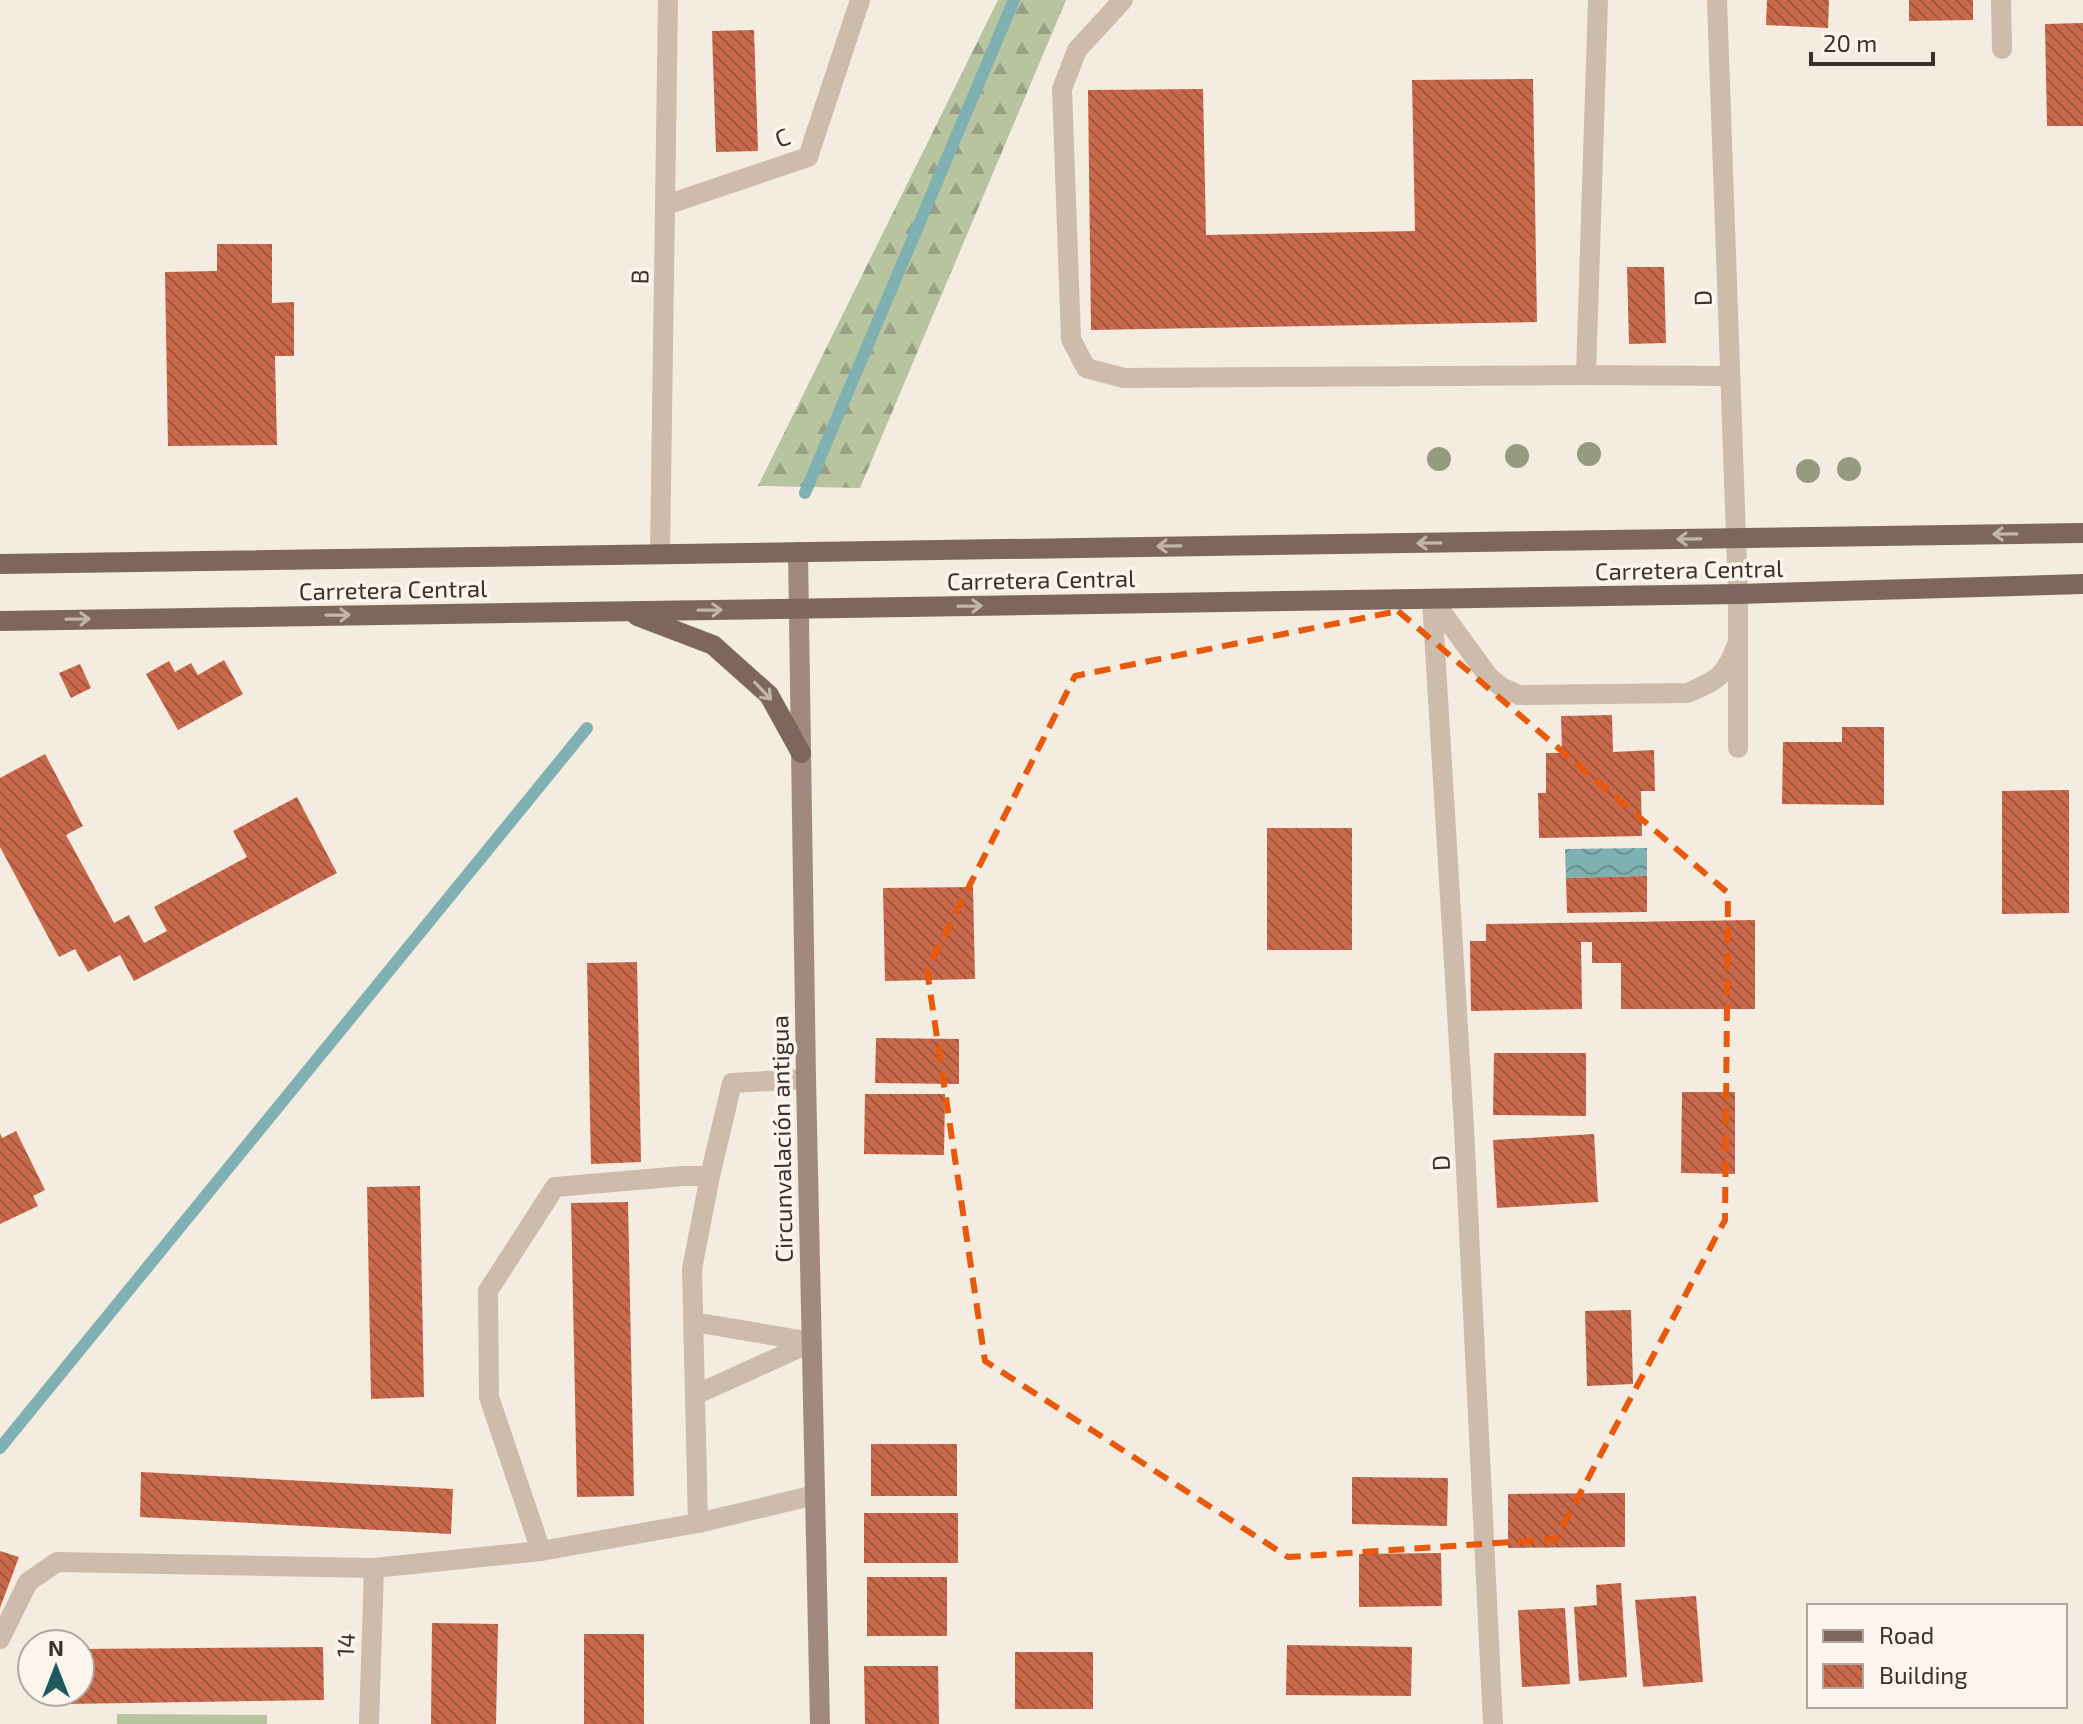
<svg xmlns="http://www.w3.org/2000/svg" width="2083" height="1724" viewBox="0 0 2083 1724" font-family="'Exo 2',sans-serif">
	<defs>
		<pattern id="forest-firs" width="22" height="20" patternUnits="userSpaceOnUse" patternTransform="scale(2)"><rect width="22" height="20" fill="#b8c4a0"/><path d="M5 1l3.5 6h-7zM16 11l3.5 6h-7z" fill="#97a083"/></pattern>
		<pattern id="park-tufts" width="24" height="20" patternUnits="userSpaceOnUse" patternTransform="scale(2)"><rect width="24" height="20" fill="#b8c4a0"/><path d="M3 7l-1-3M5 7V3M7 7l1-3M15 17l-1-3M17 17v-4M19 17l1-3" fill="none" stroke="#97a083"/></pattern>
		<pattern id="water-waves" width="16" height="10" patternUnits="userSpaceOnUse" patternTransform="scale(2)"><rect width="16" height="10" fill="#7fb0b2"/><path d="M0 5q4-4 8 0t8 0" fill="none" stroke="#699091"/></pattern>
		<pattern id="building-back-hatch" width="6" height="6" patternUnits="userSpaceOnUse" patternTransform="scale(2)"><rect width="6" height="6" fill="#c8694b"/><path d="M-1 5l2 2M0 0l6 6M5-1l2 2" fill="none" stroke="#a4573f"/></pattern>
	</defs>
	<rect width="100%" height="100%" fill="#f4ebe1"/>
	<polygon fill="url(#forest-firs)" points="998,0 1066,0 860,488 758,486"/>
	<polygon fill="url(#park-tufts)" points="117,1714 267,1715 267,1724 117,1724"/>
	<polygon fill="url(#water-waves)" points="1647,848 1647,876 1566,878 1565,849"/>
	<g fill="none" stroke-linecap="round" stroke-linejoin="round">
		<g stroke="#7fb0b2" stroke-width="12">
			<polyline points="805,493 1014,0"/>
			<polyline points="0,1448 587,728"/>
		</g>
	</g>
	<g fill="url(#building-back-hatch)">
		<polygon points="1767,0 1829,0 1828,28 1766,25"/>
		<polygon points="1909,0 1973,0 1973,20 1909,21"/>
		<polygon points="2083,23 2083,126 2047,126 2045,24"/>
		<polygon points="754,30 758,151 716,152 712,31"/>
		<polygon points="1533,79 1537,322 1091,330 1088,90 1203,89 1206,235 1415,231 1412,80"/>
		<polygon points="217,244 272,244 272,303 294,302 294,356 275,356 277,445 168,446 165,272 217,271"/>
		<polygon points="1627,267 1664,267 1666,343 1629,344"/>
		<polygon points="224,660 243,694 178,730 146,674 169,661 175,672 191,663 198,675"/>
		<polygon points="80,664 91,688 71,698 59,673"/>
		<polygon points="1612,715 1613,752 1654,750 1655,791 1641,791 1642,836 1539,838 1538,793 1546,793 1546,753 1562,753 1561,716"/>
		<polygon points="1842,727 1884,727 1884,805 1782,804 1783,742 1842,742"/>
		<polygon points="45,754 83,826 66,835 114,923 129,915 144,943 167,931 154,907 247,857 233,831 297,797 337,873 134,981 120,955 88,972 75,949 59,957 0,847 0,778"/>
		<polygon points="2069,790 2069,913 2002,914 2002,791"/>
		<rect x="1267" y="828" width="85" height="122"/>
		<polygon points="1647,876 1647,912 1567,913 1566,878"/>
		<polygon points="973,887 975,979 885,981 883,888"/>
		<polygon points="1755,920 1755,1009 1621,1009 1621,963 1592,963 1592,942 1581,942 1582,1009 1471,1011 1470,941 1486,941 1486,924"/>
		<polygon points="637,962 641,1162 591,1164 587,963"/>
		<polygon points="876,1038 959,1039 959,1084 875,1083"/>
		<polygon points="1494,1053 1586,1053 1586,1116 1493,1115"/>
		<polygon points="1682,1092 1735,1092 1735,1174 1681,1173"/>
		<polygon points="865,1094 945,1094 944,1155 864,1154"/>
		<polygon points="16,1131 45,1190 33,1196 38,1206 0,1224 0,1133 2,1138"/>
		<polygon points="1594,1134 1598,1202 1497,1208 1493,1140"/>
		<polygon points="420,1186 424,1397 371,1399 367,1187"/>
		<polygon points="628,1202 634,1496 577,1497 571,1203"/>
		<polygon points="1631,1310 1633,1384 1587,1386 1585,1311"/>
		<rect x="871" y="1444" width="86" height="52"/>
		<polygon points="141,1472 453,1489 451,1534 140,1517"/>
		<polygon points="1352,1477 1448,1478 1447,1526 1352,1524"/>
		<polygon points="1625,1493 1625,1547 1508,1548 1508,1494"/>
		<rect x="864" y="1513" width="94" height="50"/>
		<polygon points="0,1551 19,1557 0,1608"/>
		<polygon points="1441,1553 1442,1606 1359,1607 1359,1554"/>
		<rect x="867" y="1577" width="80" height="59"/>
		<polygon points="1621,1583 1627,1677 1579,1681 1574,1607 1597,1605 1596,1585"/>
		<polygon points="1696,1596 1703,1682 1643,1687 1635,1600"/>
		<polygon points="1565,1608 1570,1684 1522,1687 1518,1610"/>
		<polygon points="432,1623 498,1624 496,1724 431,1724"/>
		<rect x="584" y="1634" width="60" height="90"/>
		<polygon points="1287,1645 1412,1647 1411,1696 1286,1695"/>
		<polygon points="323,1647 324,1700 66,1704 66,1692 80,1692 80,1649"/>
		<rect x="1015" y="1652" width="78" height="57"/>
		<polygon points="864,1666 938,1666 939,1724 865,1724"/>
	</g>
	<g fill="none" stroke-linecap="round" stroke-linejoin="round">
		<g stroke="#cdbbac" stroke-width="20">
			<polyline points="1123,0 1077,50 1062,89 1071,339 1086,368 1124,378 1586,375 1730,376"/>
			<polyline points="1586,375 1598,0"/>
			<polyline points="1738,594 1738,748"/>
			<path d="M1432,599L1489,677L1503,688L1519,695L1687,693C1719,680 1726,675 1738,642"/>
			<polyline points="694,1322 812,1342 695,1395"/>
			<polyline points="698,1523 692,1269 710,1176 732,1083 806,1079"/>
			<polyline points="541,1551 489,1397 488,1291 555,1187 683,1176 710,1176"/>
			<polyline points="0,1639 28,1582 57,1562 374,1568 541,1551 698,1523 815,1495"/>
		</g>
		<g stroke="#cdbbac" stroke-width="20">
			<polyline points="1717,0 1738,594"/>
			<polyline points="2001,0 2002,49"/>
			<polyline points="666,205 808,157 860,0"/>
			<polyline points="660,554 668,0"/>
			<polyline points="1432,599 1464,1128 1493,1724"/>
			<polyline points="369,1724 374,1568"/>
		</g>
		<polyline stroke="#a18a7d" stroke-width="20" points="798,552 806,1079 820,1724"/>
		<g stroke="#7d675c" stroke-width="20">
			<polyline points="0,564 2083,533"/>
			<polyline points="637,616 713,645 769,695 801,753"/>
			<polyline points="0,621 1738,594 2083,584"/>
		</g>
	</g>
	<g fill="#969b7f">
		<circle cx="1589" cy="454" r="12"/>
		<circle cx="1517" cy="456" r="12"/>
		<circle cx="1439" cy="459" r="12"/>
		<circle cx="1849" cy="469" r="12"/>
		<circle cx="1808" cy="471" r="12"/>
	</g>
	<defs><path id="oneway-shaft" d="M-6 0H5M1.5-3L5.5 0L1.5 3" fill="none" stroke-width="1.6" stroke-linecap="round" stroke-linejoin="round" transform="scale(2)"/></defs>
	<g stroke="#c2b5ac">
		<use href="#oneway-shaft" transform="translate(2005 534) rotate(179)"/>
		<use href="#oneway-shaft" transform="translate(1689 539) rotate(179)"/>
		<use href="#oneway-shaft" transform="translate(1429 543) rotate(179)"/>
		<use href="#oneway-shaft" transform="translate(1169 546) rotate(179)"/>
		<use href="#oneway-shaft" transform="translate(970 606) rotate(-1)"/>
		<use href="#oneway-shaft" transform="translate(710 610) rotate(-1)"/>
		<use href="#oneway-shaft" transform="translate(338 615) rotate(-1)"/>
		<use href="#oneway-shaft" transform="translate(78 619) rotate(-1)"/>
		<use href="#oneway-shaft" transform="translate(763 691) rotate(47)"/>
	</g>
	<path fill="none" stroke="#e8590c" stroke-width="6" stroke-dasharray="16 10" stroke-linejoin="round" d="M1398,611L1728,893L1725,1220L1556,1539L1288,1557L985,1361L927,970L1075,676Z"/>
	<g text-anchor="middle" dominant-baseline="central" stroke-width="7" stroke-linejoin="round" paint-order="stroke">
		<g font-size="24" fill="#3b302b" stroke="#fbf5ee">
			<text transform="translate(782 137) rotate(-22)">C</text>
			<text transform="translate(639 277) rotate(-89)">B</text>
			<text transform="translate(1702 298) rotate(-92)">D</text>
			<text transform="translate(1689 569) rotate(-1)">Carretera Central</text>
			<text transform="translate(1041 579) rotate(-1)">Carretera Central</text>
			<text transform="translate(393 589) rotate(-1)">Carretera Central</text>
			<text transform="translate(781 1139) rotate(-91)">Circunvalación antigua</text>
			<text transform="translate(1440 1163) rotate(-93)">D</text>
			<text transform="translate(345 1645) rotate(-88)">14</text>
		</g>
	</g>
	<rect x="1807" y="1604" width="260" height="104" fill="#fbf5ee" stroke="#aea6a0" stroke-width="2"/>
	<rect x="1823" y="1630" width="40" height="12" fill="#7d675c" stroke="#aea6a0" stroke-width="2"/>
	<text x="1879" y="1644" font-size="24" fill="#3b302b">Road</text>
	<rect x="1823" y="1664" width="40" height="24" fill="url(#building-back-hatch)" stroke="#aea6a0" stroke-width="2"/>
	<text x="1879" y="1684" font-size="24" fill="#3b302b">Building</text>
	<g transform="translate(56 1668)"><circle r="38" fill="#fbf5ee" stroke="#aea6a0" stroke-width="2"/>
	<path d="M0-6L14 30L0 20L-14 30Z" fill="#1f5a5e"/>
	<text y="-12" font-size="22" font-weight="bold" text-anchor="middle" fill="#3b302b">N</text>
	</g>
	<path d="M1811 52v12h122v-12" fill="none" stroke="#3b302b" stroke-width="4"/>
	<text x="1823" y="52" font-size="24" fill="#3b302b" stroke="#fbf5ee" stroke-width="6" paint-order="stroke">20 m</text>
</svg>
